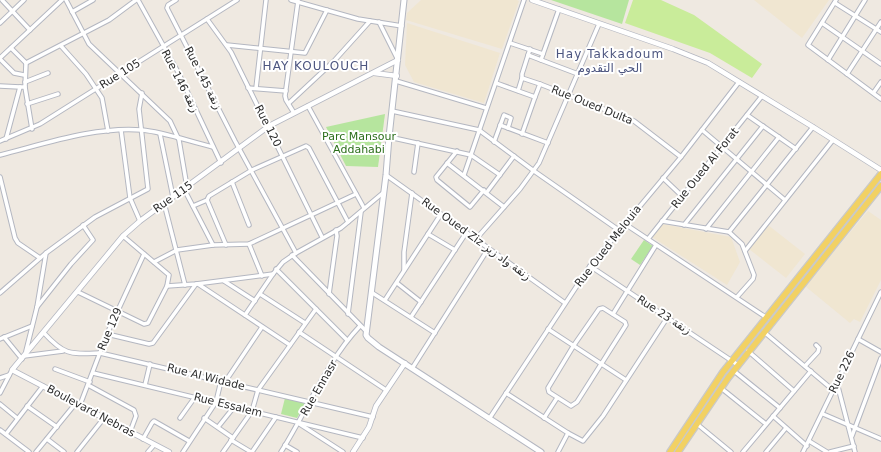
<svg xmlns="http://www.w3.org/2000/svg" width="881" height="452" viewBox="0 0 881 452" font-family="'DejaVu Sans',Cairo,sans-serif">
	<rect width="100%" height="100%" fill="#efe9e1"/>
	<g fill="#f0e6d1">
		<polygon points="421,0 517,0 519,1 502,49 406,20 407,13"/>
		<polygon points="754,0 829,0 802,38"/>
		<polygon points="407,23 500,53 484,103 414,82 405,65"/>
		<polygon points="868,211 881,220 881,280 860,322 854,319 850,323 805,286"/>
		<polygon points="662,224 731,237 740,262 727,285 652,237"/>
		<polygon points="768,225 805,254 786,278 749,249"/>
	</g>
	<g fill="#b6e59e">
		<polygon points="551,0 629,0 622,24"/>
		<polygon points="385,114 378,167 346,166 326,127"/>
		<polygon points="644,240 653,246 640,265 631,259"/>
		<polygon points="285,398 305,403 297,418 281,414"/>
	</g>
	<polygon fill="#c9ec9a" points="633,0 661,0 694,15 762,64 752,78 710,53 625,23"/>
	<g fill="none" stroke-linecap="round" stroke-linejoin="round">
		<g stroke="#b4b7c1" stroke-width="5.5">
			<g id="minor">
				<polyline points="2,0 30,30"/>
				<polyline points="66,0 89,44 170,121 179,140 187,187"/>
				<polyline points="138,0 178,72 221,163"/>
				<polyline points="176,0 168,5 167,8 235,141 296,253"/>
				<polyline points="291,0 358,19 402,26"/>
				<polyline points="836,0 808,45 881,99"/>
				<polyline points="835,3 881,32"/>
				<polyline points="72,12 93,0"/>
				<polyline points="207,19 231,52 322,237"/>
				<polyline points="379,22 397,58"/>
				<polyline points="0,23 24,0"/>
				<polyline points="822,23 881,64"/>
				<polyline points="510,43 543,54 541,60 578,74"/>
				<polyline points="227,45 305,53 327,10"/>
				<polyline points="61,46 86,74 102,98 108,131"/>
				<polyline points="11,48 26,63"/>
				<polyline points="543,54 559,9"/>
				<polyline points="528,55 541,60"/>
				<polyline points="0,58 62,0"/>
				<polyline points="0,59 14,73 24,75"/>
				<polyline points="828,60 865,0"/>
				<polyline points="26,63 109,20 136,0"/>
				<polyline points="26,63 25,87 32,129"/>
				<polyline points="847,74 881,22"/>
				<polyline points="522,78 522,74 530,49"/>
				<polyline points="396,81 486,108"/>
				<polyline points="25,82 48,73"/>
				<polyline points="496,83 535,97 540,84 522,78 518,91"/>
				<polyline points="540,84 634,121 681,157"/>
				<polyline points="0,86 20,87"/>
				<polyline points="248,88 286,91"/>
				<polyline points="256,88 266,0"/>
				<polyline points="874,92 881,82"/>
				<polyline points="289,103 334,61 370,21"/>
				<polyline points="27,104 58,94"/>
				<polyline points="308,106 364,208"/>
				<polyline points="392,111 479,130 534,171 620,231"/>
				<polyline points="294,113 286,100 285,96 298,1"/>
				<polyline points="747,115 796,149"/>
				<polyline points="500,125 548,143"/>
				<polyline points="121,130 130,198 140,221"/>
				<polyline points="702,130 785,200"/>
				<polyline points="160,134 173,197"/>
				<polyline points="522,134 535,97"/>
				<polyline points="389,137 471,155 500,175"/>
				<polyline points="6,139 20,87 25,87"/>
				<polyline points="0,141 40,124 237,0"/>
				<polyline points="494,142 504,115 511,118 508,128"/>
				<polyline points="457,151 436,177 437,180 470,207 484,190"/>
				<path d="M0,155C44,144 96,126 142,130C164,132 191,142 213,147"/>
				<polyline points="447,163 504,207"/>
				<polyline points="414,172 418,143"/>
				<polyline points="386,175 565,303"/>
				<polyline points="464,175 524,0"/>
				<polyline points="0,177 15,238 18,243 40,258"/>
				<polyline points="663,178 682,196"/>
				<polyline points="232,182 249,225"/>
				<polyline points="184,189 213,245"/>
				<polyline points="487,192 514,156"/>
				<polyline points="207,200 226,245"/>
				<polyline points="164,203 185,285"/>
				<polyline points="193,206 207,200 209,196 252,170 306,146 309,148 348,222"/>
				<polyline points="662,221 729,232 742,244 754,275 753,279 737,297"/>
				<polyline points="625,224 767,318"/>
				<polyline points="684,225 763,126"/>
				<polyline points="706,229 779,137"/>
				<polyline points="729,232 813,127"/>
				<polyline points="428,234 455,250"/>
				<polyline points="476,239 520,189 539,163 599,24"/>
				<polyline points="648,239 762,96"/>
				<polyline points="249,244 262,276"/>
				<polyline points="745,251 833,140"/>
				<polyline points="292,255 365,330"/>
				<polyline points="154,262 177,250 213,245 249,244 356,194"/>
				<polyline points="590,266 738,365"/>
				<polyline points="276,269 347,340"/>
				<polyline points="404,270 404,252 412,193"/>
				<polyline points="224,281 255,301"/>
				<polyline points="397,283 421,302"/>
				<polyline points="198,284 290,345"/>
				<polyline points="167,286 196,284 273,274"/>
				<polyline points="78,292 144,324 148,323 167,286 169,275 123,236"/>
				<polyline points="371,292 435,333"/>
				<polyline points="0,293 46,253 95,217 148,189 139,109 142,93"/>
				<polyline points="260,294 305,323"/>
				<polyline points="329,294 337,236 336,230"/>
				<polyline points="385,300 441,214"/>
				<polyline points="37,307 71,264 93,240 83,225"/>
				<polygon points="603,308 625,322 626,325 577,402 571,406 549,392 548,388 574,345 599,309"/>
				<polyline points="348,314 361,212"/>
				<polyline points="613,314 656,245"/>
				<polyline points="245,315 273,274 283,262 296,253 341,228 384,192"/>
				<polyline points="411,317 466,233"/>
				<polyline points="548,329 626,380"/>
				<polyline points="299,332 386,390"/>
				<polyline points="764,332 833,390"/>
				<path d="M44,333C65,356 71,354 100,353L373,417"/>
				<polyline points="107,334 149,344 153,343 196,284"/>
				<polyline points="4,337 22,359"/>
				<polyline points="0,339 32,326"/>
				<polyline points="858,339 881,352"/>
				<polyline points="26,351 37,307 46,253"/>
				<polyline points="748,351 794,391"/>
				<polyline points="24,356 63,351"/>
				<polyline points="805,366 818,352 819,348 816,345"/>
				<polyline points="413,367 488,249"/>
				<polyline points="55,369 90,382"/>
				<polyline points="734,371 780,408"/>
				<polyline points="93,373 363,438"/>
				<polyline points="0,378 9,375"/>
				<polyline points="225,382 262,327"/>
				<polyline points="837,383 855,452"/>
				<polyline points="88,385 134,410 136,416 130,432"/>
				<polyline points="145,385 150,364"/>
				<polyline points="721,388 766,424"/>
				<polyline points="0,393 12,370"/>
				<polyline points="506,393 568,433 583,441 603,416 667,318"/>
				<polyline points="0,404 17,418"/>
				<polyline points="80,405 107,334 144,254"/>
				<polyline points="27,406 57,427"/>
				<polyline points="823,414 881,439"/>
				<polyline points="773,416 807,446"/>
				<polyline points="180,418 195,397"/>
				<polyline points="204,418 233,438"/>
				<polyline points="544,418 557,398"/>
				<polyline points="489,419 590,266 681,157 739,82"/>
				<polyline points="298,423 343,452"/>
				<polyline points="697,424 731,452"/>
				<polyline points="218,427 234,407"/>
				<polyline points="0,430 29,452"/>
				<polyline points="6,434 43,386"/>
				<polyline points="852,436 881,358"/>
				<polyline points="47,439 64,452"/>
				<polyline points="143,439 152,423 154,421 189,441"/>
				<polyline points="231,440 251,452"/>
				<polyline points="809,441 827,452"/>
				<polyline points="285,445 297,452"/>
				<polyline points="36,452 76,403"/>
				<polyline points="77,452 104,418"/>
				<polyline points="148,452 154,445"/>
				<polyline points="183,452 216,402 221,381"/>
				<polyline points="223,452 252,411 258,390 316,309"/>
				<polyline points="252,452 276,417"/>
				<path d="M281,452C307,411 326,362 360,326"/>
				<polyline points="558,452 568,433"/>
				<polyline points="743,452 811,371"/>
				<polyline points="766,452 786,428"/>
				<polyline points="803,452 881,292"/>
				<polyline points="830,452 854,446"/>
			</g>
		</g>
		<g stroke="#b4b7c1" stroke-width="6">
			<g id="tertiary">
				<polyline points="532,0 673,49 708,63 813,127 881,170"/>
				<polyline points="374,73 397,76"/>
				<polyline points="169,452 12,370 123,236 140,221 269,126 398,60"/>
				<polyline points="353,452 369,427 376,406 405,363"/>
			</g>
		</g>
		<g stroke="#b4b7c1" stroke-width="7">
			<polyline id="secondary" points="404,0 389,137 386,175 366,335 368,338 379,347 541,452"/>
		</g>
		<g stroke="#c9c9c9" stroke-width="8">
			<g id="primary">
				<polyline points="670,452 723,372 881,174"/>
				<polyline points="678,452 728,378 881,186"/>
			</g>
		</g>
		<use href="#minor" stroke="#fff" stroke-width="3.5"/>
		<use href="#tertiary" stroke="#fff" stroke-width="4.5"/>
		<use href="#secondary" stroke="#fff" stroke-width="5"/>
		<use href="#primary" stroke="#f2d163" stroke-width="5.5"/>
	</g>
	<g text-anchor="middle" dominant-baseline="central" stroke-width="4" stroke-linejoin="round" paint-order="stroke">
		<g font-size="11" fill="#2e2e2e" stroke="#fff">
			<text transform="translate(120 74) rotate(-32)">Rue 105</text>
			<text transform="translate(203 78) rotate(63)">Rue 145 زنقة</text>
			<text transform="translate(180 81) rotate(63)">Rue 146 زنقة</text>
			<text transform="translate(592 105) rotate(22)">Rue Oued Dulta</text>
			<text transform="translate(268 126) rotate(63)">Rue 120</text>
			<text transform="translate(705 168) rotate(-51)">Rue Oued Al Forat</text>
			<text transform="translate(173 197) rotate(-35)">Rue 115</text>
			<text transform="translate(476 239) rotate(36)">Rue Oued Ziz زنقة واد زيز</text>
			<text transform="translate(608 246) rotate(-52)">Rue Oued Melouia</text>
			<text transform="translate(664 315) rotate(33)">Rue 23 زنقة</text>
			<text transform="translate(110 329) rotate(-67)">Rue 129</text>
			<text transform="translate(842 372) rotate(-64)">Rue 226</text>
			<text transform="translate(206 377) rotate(14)">Rue Al Widade</text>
			<text transform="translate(319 388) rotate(-60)">Rue Ennasr</text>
			<text transform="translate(228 405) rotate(14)">Rue Essalem</text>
			<text transform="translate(91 411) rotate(28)">Boulevard Nebras</text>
		</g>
		<g font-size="11" fill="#2c6e1b" stroke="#fff">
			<text x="359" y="136">Parc Mansour<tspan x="359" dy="13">Addahabi</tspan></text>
		</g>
		<g font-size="12" letter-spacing="1" fill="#4d5680" stroke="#fff">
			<text x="610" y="54">Hay Takkadoum<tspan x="610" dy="14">الحي التقدوم</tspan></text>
			<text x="316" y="66">HAY KOULOUCH</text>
		</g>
	</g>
</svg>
